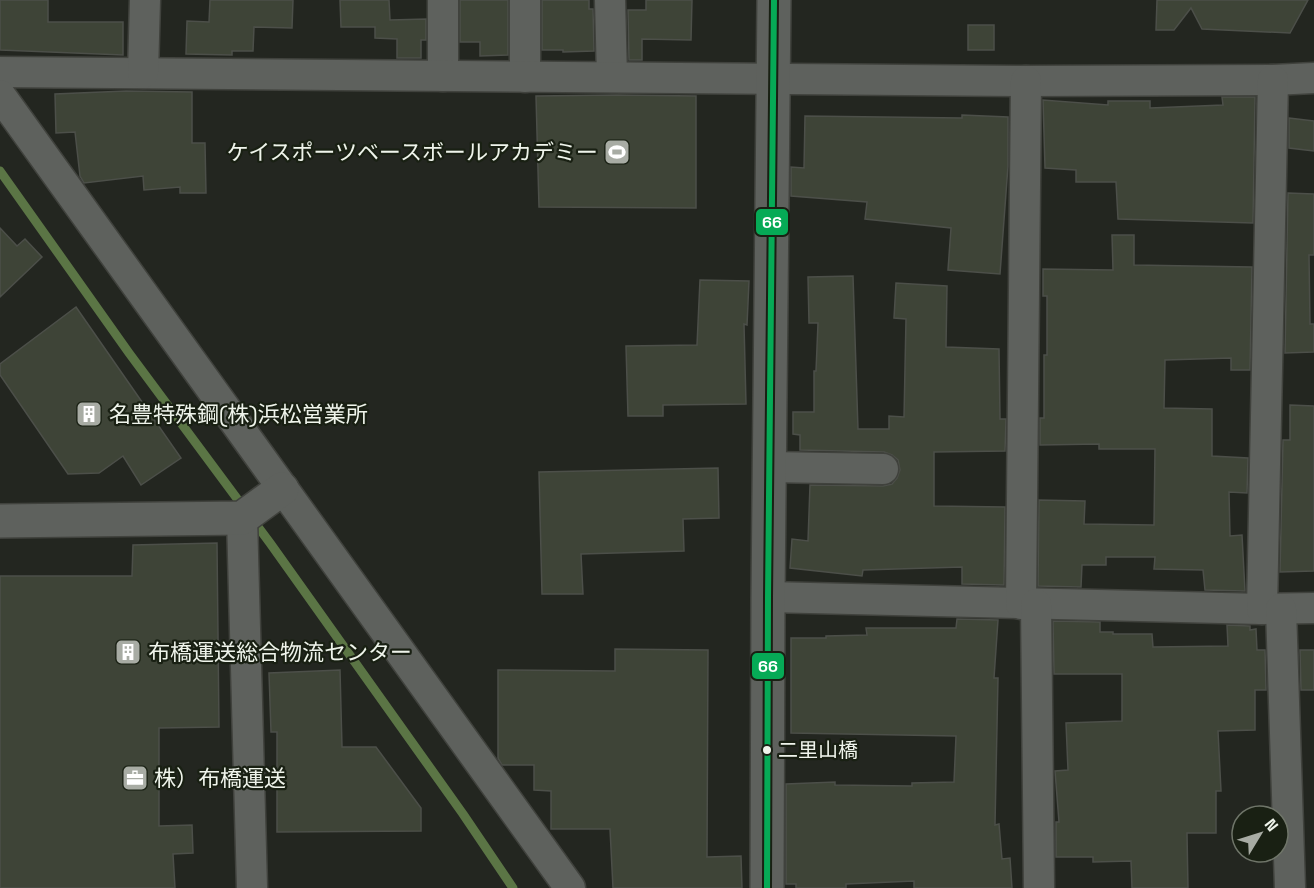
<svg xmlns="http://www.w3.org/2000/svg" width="1314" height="888" viewBox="0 0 1314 888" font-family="'Space Grotesk','Noto Sans JP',sans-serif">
	<rect width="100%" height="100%" fill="#232620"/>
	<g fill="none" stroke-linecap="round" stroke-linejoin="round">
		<polyline stroke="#5b7545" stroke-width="9" points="0,171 129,353 270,543 463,814 513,888"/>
	</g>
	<g fill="#3e4437" stroke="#4c4f49" stroke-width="1.5">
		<polygon points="0,0 48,0 48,22 123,22 123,55 0,50"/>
		<polygon points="210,0 293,0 292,28 254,27 253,51 232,51 232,55 186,54 187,21 209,22"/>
		<polygon points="340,0 389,0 390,20 426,19 426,40 421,40 421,58 397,58 397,39 375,38 375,27 341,27"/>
		<polygon points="460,0 508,0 508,55 480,56 480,42 460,42"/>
		<polygon points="542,0 589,0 589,9 593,9 594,51 563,52 563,50 542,50"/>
		<polygon points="646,0 692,0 691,40 642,39 642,60 629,60 628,10 646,10"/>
		<polygon points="1157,0 1308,0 1290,33 1202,29 1191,8 1174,30 1156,30"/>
		<rect x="968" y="25" width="26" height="25"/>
		<polygon points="126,91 192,92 192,143 205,143 206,193 180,193 180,187 144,190 143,176 84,183 80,176 75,132 56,133 55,94"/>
		<polygon points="617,95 696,96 696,208 539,207 536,96"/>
		<polygon points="1222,97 1255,97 1253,223 1118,219 1116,182 1076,182 1076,170 1045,168 1043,100 1108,105 1108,101 1150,101 1150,108 1223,105"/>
		<polygon points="962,115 1008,117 1008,166 1000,274 948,270 951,228 865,219 867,202 791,196 791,167 804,168 805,116 962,118"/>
		<polygon points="1289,118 1314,121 1314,151 1289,148"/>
		<polygon points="1288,193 1314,194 1314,255 1309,255 1310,324 1314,324 1314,352 1285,353"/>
		<polygon points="0,228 17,246 25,239 42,257 0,297"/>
		<polygon points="1112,235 1134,235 1134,265 1252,267 1250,370 1231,370 1231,358 1165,360 1164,408 1212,409 1212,456 1248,458 1247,493 1229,492 1230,536 1242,535 1245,591 1205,590 1203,570 1154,569 1155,557 1106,557 1106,565 1082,565 1081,587 1038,586 1039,500 1085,501 1084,524 1154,525 1155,449 1099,449 1099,444 1040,445 1040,418 1044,418 1044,355 1047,355 1047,296 1043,296 1043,269 1113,270"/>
		<polygon points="853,276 858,429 889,429 889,416 904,417 906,319 894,318 896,283 947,286 946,347 999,349 1000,419 1006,419 1005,451 934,452 934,506 1005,507 1004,585 962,584 962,567 863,570 862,576 790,568 792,539 808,541 810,485 883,486 892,484 897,478 900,470 898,460 892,455 884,452 800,450 800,435 793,434 793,412 814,412 814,371 816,371 818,323 809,323 808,277"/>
		<polygon points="700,280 749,281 747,325 744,324 746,404 663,405 663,416 628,416 626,346 697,345"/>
		<polygon points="76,307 181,458 141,485 123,456 99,473 68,474 0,375 0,364"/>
		<polygon points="1290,405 1314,406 1314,571 1280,572 1283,440 1290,440"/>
		<polygon points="718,468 719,518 683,519 684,551 581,554 583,594 542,594 539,472"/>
		<polygon points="217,543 219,727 159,728 159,826 192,825 193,853 173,854 175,888 0,888 0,576 132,576 133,545"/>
		<polygon points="957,619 998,620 994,678 998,678 995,825 999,824 1002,859 1010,858 1012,888 914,888 914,881 846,884 846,888 796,888 796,884 786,884 786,784 835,782 835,785 912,786 912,783 954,782 956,736 791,733 791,638 826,638 826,636 867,635 866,628 956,628"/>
		<polygon points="1053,621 1100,622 1100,632 1113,632 1113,634 1152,634 1153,647 1228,646 1227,625 1250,626 1250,630 1256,629 1257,650 1265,650 1266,690 1255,690 1255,730 1218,731 1221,791 1216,791 1216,833 1187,833 1188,888 1132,888 1131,861 1093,862 1093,857 1056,857 1056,822 1059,822 1055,771 1068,770 1066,723 1122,721 1122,674 1054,674"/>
		<polygon points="615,649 708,650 707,857 741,856 742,888 613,888 610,829 551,829 551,791 534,790 534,765 502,765 498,758 498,670 615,671"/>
		<polygon points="1300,650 1314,650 1314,690 1301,690"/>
		<polygon points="340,670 342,747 376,747 421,808 421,831 277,832 277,732 271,732 269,673"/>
	</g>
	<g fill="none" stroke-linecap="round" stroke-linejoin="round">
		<g stroke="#40423d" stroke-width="33">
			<g id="minor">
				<polyline points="443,0 443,76"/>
				<polyline points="525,0 525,77"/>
				<polyline points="610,0 612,77"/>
				<polyline points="0,72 1026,81 1273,80 1314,78"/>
				<polyline points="143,73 145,0"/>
				<polyline points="0,95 570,888"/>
				<polyline points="769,467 883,469"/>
				<polyline points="242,518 252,888"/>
				<polyline points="768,597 1262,609 1314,608"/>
				<polyline points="1021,604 1026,81"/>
				<polyline points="1036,604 1039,888"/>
				<polyline points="1262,609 1273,80"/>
				<polyline points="1281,609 1290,888"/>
			</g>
		</g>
		<g stroke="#40423d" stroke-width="36">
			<g id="tertiary">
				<polyline points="0,521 242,518 282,489"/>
				<polyline points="767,888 768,597 774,0"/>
			</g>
		</g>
		<use href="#minor" stroke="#5e615d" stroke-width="30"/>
		<use href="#tertiary" stroke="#5e615d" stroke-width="33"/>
		<g stroke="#192013" stroke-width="10">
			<polyline id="bus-1" points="767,888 768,597 774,0"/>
		</g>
		<use href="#bus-1" stroke="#06aa56" stroke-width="6"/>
	</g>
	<defs>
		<g id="stadium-square" transform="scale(1.35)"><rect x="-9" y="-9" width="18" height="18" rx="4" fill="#a8aca4" stroke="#192013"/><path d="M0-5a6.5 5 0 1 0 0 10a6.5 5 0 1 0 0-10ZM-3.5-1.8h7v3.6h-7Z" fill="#fff"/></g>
		<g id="building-square" transform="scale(1.35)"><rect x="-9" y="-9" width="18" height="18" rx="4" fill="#a8aca4" stroke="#192013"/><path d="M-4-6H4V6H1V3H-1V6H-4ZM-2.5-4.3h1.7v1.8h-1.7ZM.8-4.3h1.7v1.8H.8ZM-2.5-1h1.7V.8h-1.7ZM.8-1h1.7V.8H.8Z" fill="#fff"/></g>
		<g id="office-square" transform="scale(1.35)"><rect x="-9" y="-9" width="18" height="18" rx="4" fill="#a8aca4" stroke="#192013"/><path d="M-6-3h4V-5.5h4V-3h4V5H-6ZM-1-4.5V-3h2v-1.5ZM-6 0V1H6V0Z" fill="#fff"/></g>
	</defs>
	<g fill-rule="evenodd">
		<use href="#stadium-square" x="617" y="152"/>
		<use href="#building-square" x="89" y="414"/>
		<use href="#building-square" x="128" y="652"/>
		<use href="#office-square" x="135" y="778"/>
	</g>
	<circle fill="#eff4eb" stroke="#192013" stroke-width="2" cx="767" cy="750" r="5"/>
	<g text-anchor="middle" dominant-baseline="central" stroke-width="4.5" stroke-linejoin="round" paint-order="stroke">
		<g font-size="20" fill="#eff4eb" stroke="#192013" text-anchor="start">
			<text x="778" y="750">二里山橋</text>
		</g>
		<g font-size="22" fill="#eff4eb" stroke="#192013" text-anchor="start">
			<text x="598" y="152" text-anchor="end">ケイスポーツベースボールアカデミー</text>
			<text x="109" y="414">名豊特殊鋼(株)浜松営業所</text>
			<text x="148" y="652">布橋運送総合物流センター</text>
			<text x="154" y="778">株）布橋運送</text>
		</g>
	</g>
	<g stroke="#192013" stroke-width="2">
		<rect x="755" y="208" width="34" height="28" rx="6" fill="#06aa56"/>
		<rect x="751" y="652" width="34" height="28" rx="6" fill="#06aa56"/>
	</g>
	<g font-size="16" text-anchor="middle" font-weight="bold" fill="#fff">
		<text x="772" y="228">66</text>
		<text x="768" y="672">66</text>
	</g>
	<g transform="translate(1260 834) rotate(52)"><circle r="28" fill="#192013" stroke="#6f7569" stroke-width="1.5"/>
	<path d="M0-4.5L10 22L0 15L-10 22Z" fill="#a8aca4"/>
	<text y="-9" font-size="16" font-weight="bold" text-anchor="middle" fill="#eff4eb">N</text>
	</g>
</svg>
